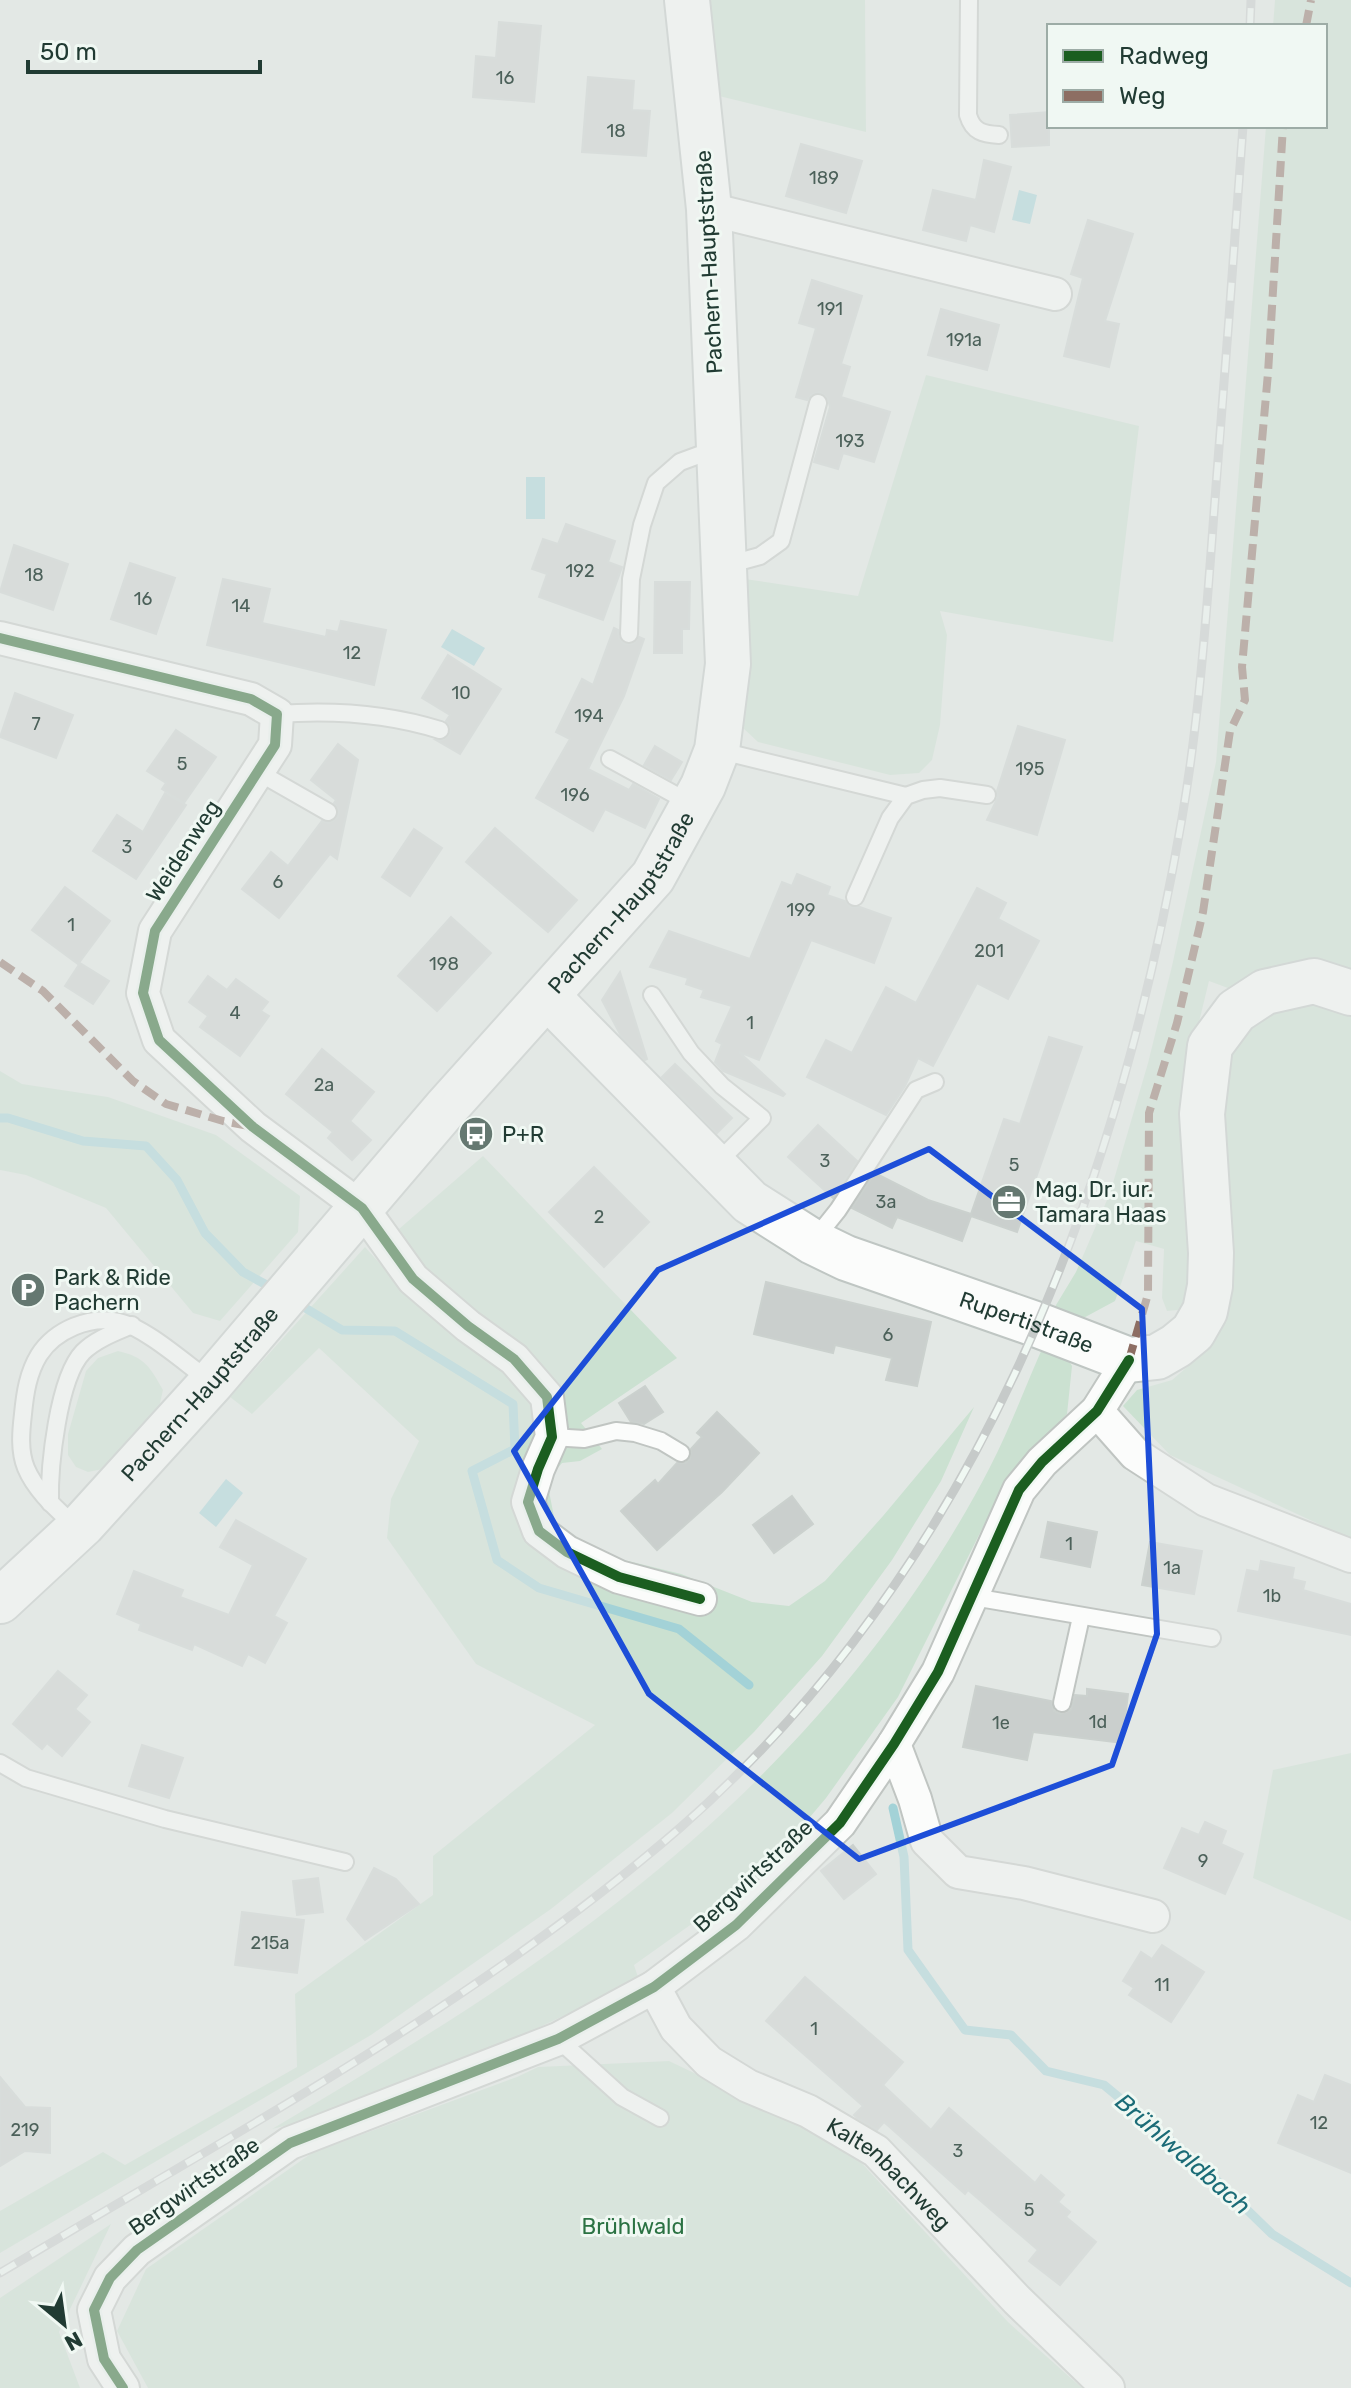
<svg xmlns="http://www.w3.org/2000/svg" width="1351" height="2388" viewBox="0 0 1351 2388" font-family="Rubik,sans-serif">
	<rect width="100%" height="100%" fill="#e3e8e5"/>
	<g fill="#cbe1d1">
		<polygon points="706,0 865,0 866,132 719,96"/>
		<polygon points="1275,0 1351,0 1351,973 1236,991 1209,981 1186,1076 1195,1294 1178,1310 1167,1311 1162,1298 1164,1249 1136,1241 1115,1301 1076,1322 1050,1315 1076,1272 1110,1193 1148,1063 1172,966 1216,762 1266,126 1325,126 1325,26 1273,26"/>
		<polygon points="926,375 1139,426 1113,642 940,611 947,635 940,725 932,760 919,773 890,775 758,742 743,728 747,642 745,579 858,596"/>
		<polygon points="1299,1000 1351,1013 1351,1539 1170,1455 1123,1406 1137,1390 1172,1380 1201,1355 1221,1320 1219,1086 1231,1051 1257,1017"/>
		<polygon points="0,1071 22,1084 108,1097 216,1135 300,1196 298,1232 220,1321 193,1313 106,1208 26,1175 0,1170"/>
		<polygon points="483,1156 677,1358 581,1423 602,1449 580,1461 562,1463 547,1481 556,1527 600,1554 681,1574 752,1602 789,1606 825,1581 883,1516 974,1407 941,1481 892,1560 822,1656 754,1732 672,1813 551,1909 371,2035 0,2253 0,2211 103,2152 125,2165 297,2067 295,1994 433,1895 433,1856 595,1725 476,1664 387,1538 391,1499 419,1441 319,1348 252,1414 230,1397 365,1247 410,1297 470,1310 462,1299 429,1284 399,1229"/>
		<path d="M1046,1340L1060,1347L1072,1366L1067,1414L1007,1479L898,1697L826,1798L762,1874L634,1965L639,1980L483,2054L329,2115L272,2129C400,2053 529,1975 644,1881C783,1769 908,1626 990,1467C1011,1426 1027,1382 1046,1340Z"/>
		<path d="M118,1351C145,1357 150,1367 163,1390L158,1412L108,1468L88,1472L76,1467L68,1455V1434L86,1371L98,1358Z"/>
		<polygon points="1351,1753 1351,1921 1253,1878 1273,1770"/>
		<polygon points="669,2061 845,2145 1008,2322 1082,2388 148,2388 117,2331 146,2269 312,2153 517,2077 538,2067"/>
		<polygon points="111,2224 59,2332 80,2388 0,2388 0,2298"/>
	</g>
	<g fill="#a3d2d7">
		<polygon points="1019,190 1037,195 1030,224 1012,220"/>
		<rect x="526" y="477" width="19" height="42"/>
		<polygon points="452,629 485,648 474,666 441,647"/>
		<polygon points="226,1479 243,1493 216,1527 199,1513"/>
	</g>
	<g fill="none" stroke-linecap="round" stroke-linejoin="round">
		<g stroke="#a3d2d7" stroke-width="9">
			<polyline points="0,1118 8,1118 83,1141 146,1146 177,1180 205,1233 243,1272 274,1289"/>
			<polyline points="297,1303 342,1330 395,1331 513,1404 515,1449 472,1471 497,1560 539,1588 679,1629 749,1685"/>
			<polyline points="893,1808 904,1857 908,1950 965,2030 1011,2035 1046,2071 1104,2085 1204,2168 1272,2234 1351,2283"/>
		</g>
	</g>
	<g fill="#cacfcd" stroke="#cbd1ce" stroke-width="2">
		<polygon points="499,22 541,26 534,102 473,97 476,56 496,58"/>
		<polygon points="588,77 634,81 632,110 650,111 646,156 582,152"/>
		<polygon points="1049,112 1049,145 1012,147 1010,115"/>
		<polygon points="801,144 862,161 846,213 786,196"/>
		<polygon points="984,160 1011,167 994,232 970,225 966,241 923,230 933,190 976,200"/>
		<polygon points="1088,220 1133,234 1105,321 1119,324 1109,367 1064,356 1083,278 1071,274"/>
		<polygon points="812,280 862,296 841,364 850,367 841,397 890,412 874,462 843,453 838,469 814,462 830,407 828,399 820,392 811,395 807,400 796,397 816,328 799,323"/>
		<polygon points="941,309 999,325 987,370 928,355"/>
		<polygon points="566,524 615,541 608,562 622,567 603,620 539,597 547,574 532,569 543,539 558,544"/>
		<polygon points="14,545 68,564 53,610 0,592"/>
		<polygon points="130,563 175,578 156,634 111,619"/>
		<polygon points="223,579 270,589 262,623 326,637 327,630 338,632 341,621 386,630 374,685 207,645"/>
		<polygon points="655,582 690,582 689,629 682,629 682,653 654,653"/>
		<polygon points="614,628 618,630 619,638 624,644 633,644 639,637 644,639 624,696 588,769 629,790 633,784 659,799 645,828 605,809 593,831 536,798 570,739 556,732 582,679 593,685"/>
		<polygon points="448,655 501,689 460,754 436,740 443,740 450,734 450,727 446,721 450,715 422,698"/>
		<polygon points="15,693 73,715 56,758 0,737"/>
		<polygon points="1018,726 1065,740 1037,835 987,820 998,797 997,791"/>
		<polygon points="176,730 216,757 184,803 162,789 166,783 147,771"/>
		<polygon points="338,744 358,760 337,859 330,854 279,918 242,889 271,852 288,866 322,821 329,823 337,818 339,811 334,803 336,800 311,780"/>
		<polygon points="655,746 682,762 671,780 644,765"/>
		<polygon points="165,793 186,805 136,879 93,851 117,815 143,832"/>
		<polygon points="495,828 577,900 548,932 466,862"/>
		<polygon points="414,829 442,848 410,896 382,877"/>
		<polygon points="797,874 830,887 827,895 845,901 850,907 860,907 891,918 874,963 811,940 759,1060 739,1052 785,1094 783,1096 723,1071 715,1062 722,1044 716,1041 732,1006 701,997 704,990 686,984 688,978 650,967 669,931 750,959 782,882 792,886"/>
		<polygon points="65,887 110,921 78,964 32,930"/>
		<polygon points="977,888 1006,903 998,919 1039,941 1008,999 977,983 933,1066 918,1058 905,1086 886,1115 807,1077 826,1040 852,1053 886,987 916,1003"/>
		<polygon points="451,917 491,953 437,1011 398,976"/>
		<polygon points="80,963 109,981 93,1004 65,986"/>
		<polygon points="620,972 647,1059 645,1060 621,1036 602,1000"/>
		<polygon points="208,976 227,990 236,979 268,1002 261,1011 269,1016 240,1056 200,1027 208,1016 189,1002"/>
		<polygon points="1049,1037 1082,1047 1017,1232 971,1216 962,1241 897,1217 892,1228 852,1208 875,1173 928,1200 971,1214 1004,1119 1020,1124"/>
		<polygon points="322,1049 374,1092 350,1121 371,1140 352,1160 328,1138 333,1132 286,1094"/>
		<polygon points="675,1064 732,1118 717,1133 662,1077"/>
		<polygon points="818,1125 857,1161 833,1198 788,1157"/>
		<polygon points="594,1167 649,1222 604,1267 549,1212"/>
		<polygon points="766,1282 931,1322 917,1386 886,1380 892,1358 835,1345 833,1353 754,1334"/>
		<polygon points="645,1386 663,1412 644,1424 631,1422 619,1403"/>
		<polygon points="717,1412 759,1453 722,1492 657,1550 621,1511 655,1480 658,1484 677,1463 686,1463 690,1459 691,1449 702,1437 697,1433"/>
		<polygon points="792,1496 813,1524 774,1553 753,1525"/>
		<polygon points="236,1520 306,1559 274,1616 287,1623 265,1663 248,1654 242,1666 194,1644 192,1650 139,1630 141,1624 117,1614 134,1571 183,1590 180,1597 229,1615 253,1565 220,1547"/>
		<polygon points="1048,1522 1097,1532 1090,1567 1041,1557"/>
		<polygon points="1150,1542 1202,1551 1194,1594 1142,1585"/>
		<polygon points="1261,1561 1294,1568 1292,1579 1305,1582 1303,1590 1351,1604 1351,1635 1238,1611 1247,1570 1259,1572"/>
		<polygon points="58,1671 87,1695 75,1709 90,1722 62,1756 47,1743 42,1749 13,1724"/>
		<polygon points="976,1686 1051,1701 1054,1711 1060,1714 1071,1710 1075,1695 1087,1696 1087,1689 1128,1694 1122,1743 1033,1732 1027,1760 963,1747"/>
		<polygon points="142,1745 183,1758 169,1798 129,1786"/>
		<polygon points="1205,1822 1226,1831 1221,1844 1243,1854 1225,1894 1164,1868 1182,1828 1199,1835"/>
		<polygon points="853,1845 876,1874 844,1899 821,1871"/>
		<polygon points="374,1868 396,1879 419,1904 365,1940 347,1919"/>
		<polygon points="318,1878 323,1912 297,1915 293,1881"/>
		<polygon points="242,1912 304,1920 297,1973 235,1965"/>
		<polygon points="1162,1945 1204,1972 1171,2022 1129,1995 1134,1988 1123,1981 1141,1952 1152,1959"/>
		<polygon points="805,1977 903,2062 883,2085 931,2130 949,2108 1035,2183 1041,2175 1064,2195 1058,2202 1070,2212 1066,2217 1096,2242 1060,2285 1029,2261 1038,2250 968,2190 965,2194 884,2122 877,2130 857,2118 854,2115 863,2106 766,2021"/>
		<polygon points="1325,2075 1351,2085 1351,2173 1278,2143 1298,2095 1314,2102"/>
		<polygon points="0,2077 25,2107 50,2108 50,2153 25,2151 0,2166"/>
	</g>
	<g fill="none" stroke-linecap="round" stroke-linejoin="round">
		<g stroke="#c0c5c2" stroke-width="20">
			<g id="service">
				<path d="M969,0L968,115C973,132 983,134 999,135"/>
				<polyline points="727,565 760,556 781,541 818,403"/>
				<polyline points="629,634 631,579 642,525 656,483 680,462 718,448"/>
				<path d="M277,714C331,710 389,714 440,730"/>
				<polyline points="717,750 906,796"/>
				<polyline points="610,759 692,804"/>
				<polyline points="258,772 328,812"/>
				<polyline points="855,897 890,818 906,796 923,790 940,788 987,795"/>
				<polyline points="652,995 691,1053 722,1086 762,1118 715,1165"/>
				<polyline points="814,1240 838,1210 916,1090 935,1082"/>
				<polyline points="552,1437 584,1439 616,1431 635,1433 661,1441 681,1453"/>
				<path d="M50,1503C49,1467 58,1378 83,1352C96,1339 116,1332 132,1325"/>
				<path d="M77,1528C58,1510 36,1492 26,1468C19,1451 21,1431 23,1414C25,1393 28,1373 39,1355C55,1330 90,1315 119,1322C145,1327 186,1364 210,1381"/>
				<polyline points="973,1597 1212,1638"/>
				<polyline points="1062,1703 1081,1617"/>
				<polyline points="0,1763 26,1778 165,1819 345,1862"/>
				<polyline points="558,2039 622,2097 660,2118"/>
			</g>
		</g>
		<g stroke="#c0c5c2" stroke-width="36">
			<g id="minor">
				<polyline points="709,209 1055,294"/>
				<polyline points="0,638 251,699 277,714 275,745 155,931 143,993 159,1040 253,1127 362,1208 413,1279 468,1326 514,1359 547,1397 552,1437 538,1469 528,1502 539,1531 567,1552 619,1577 700,1599"/>
				<polyline points="1097,1411 1135,1454 1206,1500 1351,1556"/>
				<polyline points="894,1744 915,1799 927,1841 958,1872 1024,1883 1153,1916"/>
				<path id="s1" d="M654,1987L676,2028L709,2062L748,2086L808,2111L876,2151L1017,2300L1108,2388"/>
				<polyline points="123,2388 104,2359 94,2310 110,2278 137,2250 290,2143 558,2039 654,1987 736,1925 840,1823 894,1744 938,1672 1019,1490 1042,1462 1097,1411 1129,1360"/>
			</g>
		</g>
		<g stroke="#bfc6c3" stroke-width="48">
			<g id="secondary">
				<path id="s2" d="M547,996L750,1202L813,1242L846,1258L1038,1325L1129,1360L1157,1357L1176,1346L1193,1332L1205,1311L1210,1286L1211,1253L1202,1114L1210,1046L1236,1011L1265,992L1314,981L1351,993"/>
				<path id="s3" d="M0,1601L83,1524L212,1382L445,1109L653,877L703,786L717,750L728,664L709,209L687,0"/>
			</g>
		</g>
		<use href="#service" stroke="#fbfcfb" stroke-width="16"/>
		<use href="#minor" stroke="#fbfcfb" stroke-width="32"/>
		<use href="#secondary" stroke="#fbfcfb" stroke-width="44"/>
		<g stroke="#c6cac9" stroke-width="9">
			<g id="rail">
				<polyline points="1250,26 1251,0"/>
				<path d="M0,2273C232,2134 476,2005 681,1827C976,1568 1117,1197 1182,818C1200,713 1207,606 1215,499C1225,375 1234,250 1243,126"/>
			</g>
		</g>
		<use href="#rail" stroke="#f0f8f3" stroke-width="6" stroke-dasharray="18" stroke-linecap="butt"/>
		<g stroke="#8d6e63" stroke-width="8" stroke-dasharray="16 8" stroke-linecap="butt">
			<polyline points="1306,26 1311,0"/>
			<polyline points="0,962 43,991 133,1081 166,1104 223,1121 249,1126"/>
			<polyline points="1129,1360 1148,1294 1149,1113 1177,1023 1203,912 1230,731 1245,700 1242,667 1268,373 1283,126"/>
		</g>
		<g stroke="#f0f8f3" stroke-width="15">
			<g id="cycleway">
				<polyline points="0,638 251,699 277,714 275,745 155,931 143,993 159,1040 253,1127 362,1208 413,1279 468,1326 514,1359 547,1397 552,1437 538,1469 528,1502 539,1531 567,1552 619,1577 700,1599"/>
				<polyline points="123,2388 104,2359 94,2310 110,2278 137,2250 290,2143 558,2039 654,1987 736,1925 840,1823 894,1744 938,1672 1019,1490 1042,1462 1097,1411 1129,1360"/>
			</g>
		</g>
		<use href="#cycleway" stroke="#1b5e20" stroke-width="10"/>
	</g>
	<path d="M0 0H1351V2388H0ZM929,1149L1142,1309L1157,1634L1112,1765L859,1859L649,1694L514,1451L658,1270Z" fill="#e3e8e5" fill-opacity=".55" fill-rule="evenodd"/>
	<path fill="none" stroke="#1d4ed8" stroke-width="6" stroke-linejoin="round" d="M929,1149L1142,1309L1157,1634L1112,1765L859,1859L649,1694L514,1451L658,1270Z"/>
	<defs>
		<g id="bus-disc" transform="scale(1.8)"><circle r="9.5" fill="#657871" stroke="#f0f8f3"/><path d="M-5-6H5V4H4V6H2V4H-2V6H-4V4H-5ZM-3.5-4V0h7V-4ZM-3.5 1.2v1.5H-2V1.2ZM2 1.2v1.5H3.5V1.2Z" fill="#fff"/></g>
		<g id="office-disc" transform="scale(1.8)"><circle r="9.5" fill="#657871" stroke="#f0f8f3"/><path d="M-6-3h4V-5.5h4V-3h4V5H-6ZM-1-4.5V-3h2v-1.5ZM-6 0V1H6V0Z" fill="#fff"/></g>
		<g id="parking-disc" transform="scale(1.8)"><circle r="9.5" fill="#657871" stroke="#f0f8f3"/><path d="M-3.5-5.5H1a3.5 3.5 0 0 1 0 7H-1V5.5H-3.5ZM-1-3.4V-.6H.8a1.4 1.4 0 0 0 0-2.8Z" fill="#fff"/></g>
	</defs>
	<g fill-rule="evenodd">
		<use href="#bus-disc" x="476" y="1134"/>
		<use href="#office-disc" x="1009" y="1202"/>
		<use href="#parking-disc" x="28" y="1290"/>
	</g>
	<g text-anchor="middle" dominant-baseline="central" stroke-width="6" stroke-linejoin="round" paint-order="stroke">
		<g font-size="18" fill="#4c615a">
			<text x="505" y="78">16</text>
			<text x="616" y="131">18</text>
			<text x="824" y="178">189</text>
			<text x="830" y="309">191</text>
			<text x="964" y="340">191a</text>
			<text x="850" y="441">193</text>
			<text x="580" y="571">192</text>
			<text x="34" y="575">18</text>
			<text x="143" y="599">16</text>
			<text x="241" y="606">14</text>
			<text x="352" y="653">12</text>
			<text x="461" y="693">10</text>
			<text x="589" y="716">194</text>
			<text x="36" y="724">7</text>
			<text x="182" y="764">5</text>
			<text x="1030" y="769">195</text>
			<text x="575" y="795">196</text>
			<text x="127" y="847">3</text>
			<text x="278" y="882">6</text>
			<text x="801" y="910">199</text>
			<text x="71" y="925">1</text>
			<text x="989" y="951">201</text>
			<text x="444" y="964">198</text>
			<text x="235" y="1013">4</text>
			<text x="750" y="1023">1</text>
			<text x="324" y="1085">2a</text>
			<text x="825" y="1161">3</text>
			<text x="1014" y="1165">5</text>
			<text x="886" y="1202">3a</text>
			<text x="599" y="1217">2</text>
			<text x="888" y="1335">6</text>
			<text x="1069" y="1544">1</text>
			<text x="1172" y="1568">1a</text>
			<text x="1272" y="1596">1b</text>
			<text x="1098" y="1722">1d</text>
			<text x="1001" y="1723">1e</text>
			<text x="1203" y="1861">9</text>
			<text x="270" y="1943">215a</text>
			<text x="1162" y="1985">11</text>
			<text x="814" y="2029">1</text>
			<text x="1319" y="2123">12</text>
			<text x="25" y="2130">219</text>
			<text x="958" y="2151">3</text>
			<text x="1029" y="2210">5</text>
		</g>
		<g font-size="22" fill="#213b33" stroke="#f0f8f3">
			<text transform="translate(709 262) rotate(-93)">Pachern-Hauptstraße</text>
			<text transform="translate(183 851) rotate(-57)">Weidenweg</text>
			<text stroke="none"><textPath href="#s3" startOffset="936">Pachern-Hauptstraße</textPath></text>
			<text stroke="none"><textPath href="#s2" startOffset="592">Rupertistraße</textPath></text>
			<text stroke="none"><textPath href="#s3" startOffset="288">Pachern-Hauptstraße</textPath></text>
			<text transform="translate(753 1876) rotate(-43)">Bergwirtstraße</text>
			<text stroke="none"><textPath href="#s1" startOffset="308">Kaltenbachweg</textPath></text>
			<text transform="translate(194 2186) rotate(-35)">Bergwirtstraße</text>
		</g>
		<g font-size="22" fill="#213b33" stroke="#f0f8f3" text-anchor="start">
			<text x="502" y="1134">P+R</text>
			<text x="1035" y="1189">Mag. Dr. iur.<tspan x="1035" dy="25">Tamara Haas</tspan></text>
			<text x="54" y="1277">Park &amp; Ride<tspan x="54" dy="25">Pachern</tspan></text>
		</g>
		<g font-size="22" fill="#2b7243" stroke="#f0f8f3">
			<text x="633" y="2226">Brühlwald</text>
		</g>
		<g font-size="24" font-style="italic" fill="#1b6c77" stroke="#f0f8f3">
			<text transform="translate(1183 2154) rotate(41)">Brühlwaldbach</text>
		</g>
	</g>
	<rect x="1047" y="24" width="280" height="104" fill="#f0f8f3" stroke="#9daca6" stroke-width="2"/>
	<rect x="1063" y="50" width="40" height="12" fill="#1b5e20" stroke="#9daca6" stroke-width="2"/>
	<text x="1119" y="64" font-size="24" fill="#213b33">Radweg</text>
	<rect x="1063" y="90" width="40" height="12" fill="#8d6e63" stroke="#9daca6" stroke-width="2"/>
	<text x="1119" y="104" font-size="24" fill="#213b33">Weg</text>
	<g transform="translate(64 2324) rotate(151)" stroke="#f0f8f3" stroke-width="6" paint-order="stroke">
	<path d="M0-6L14 30L0 20L-14 30Z" fill="#213b33"/>
	<text y="-12" font-size="22" font-weight="bold" text-anchor="middle" fill="#213b33">N</text>
	</g>
	<path d="M28 60v12h232v-12" fill="none" stroke="#213b33" stroke-width="4"/>
	<text x="40" y="60" font-size="24" fill="#213b33" stroke="#f0f8f3" stroke-width="6" paint-order="stroke">50 m</text>
</svg>
